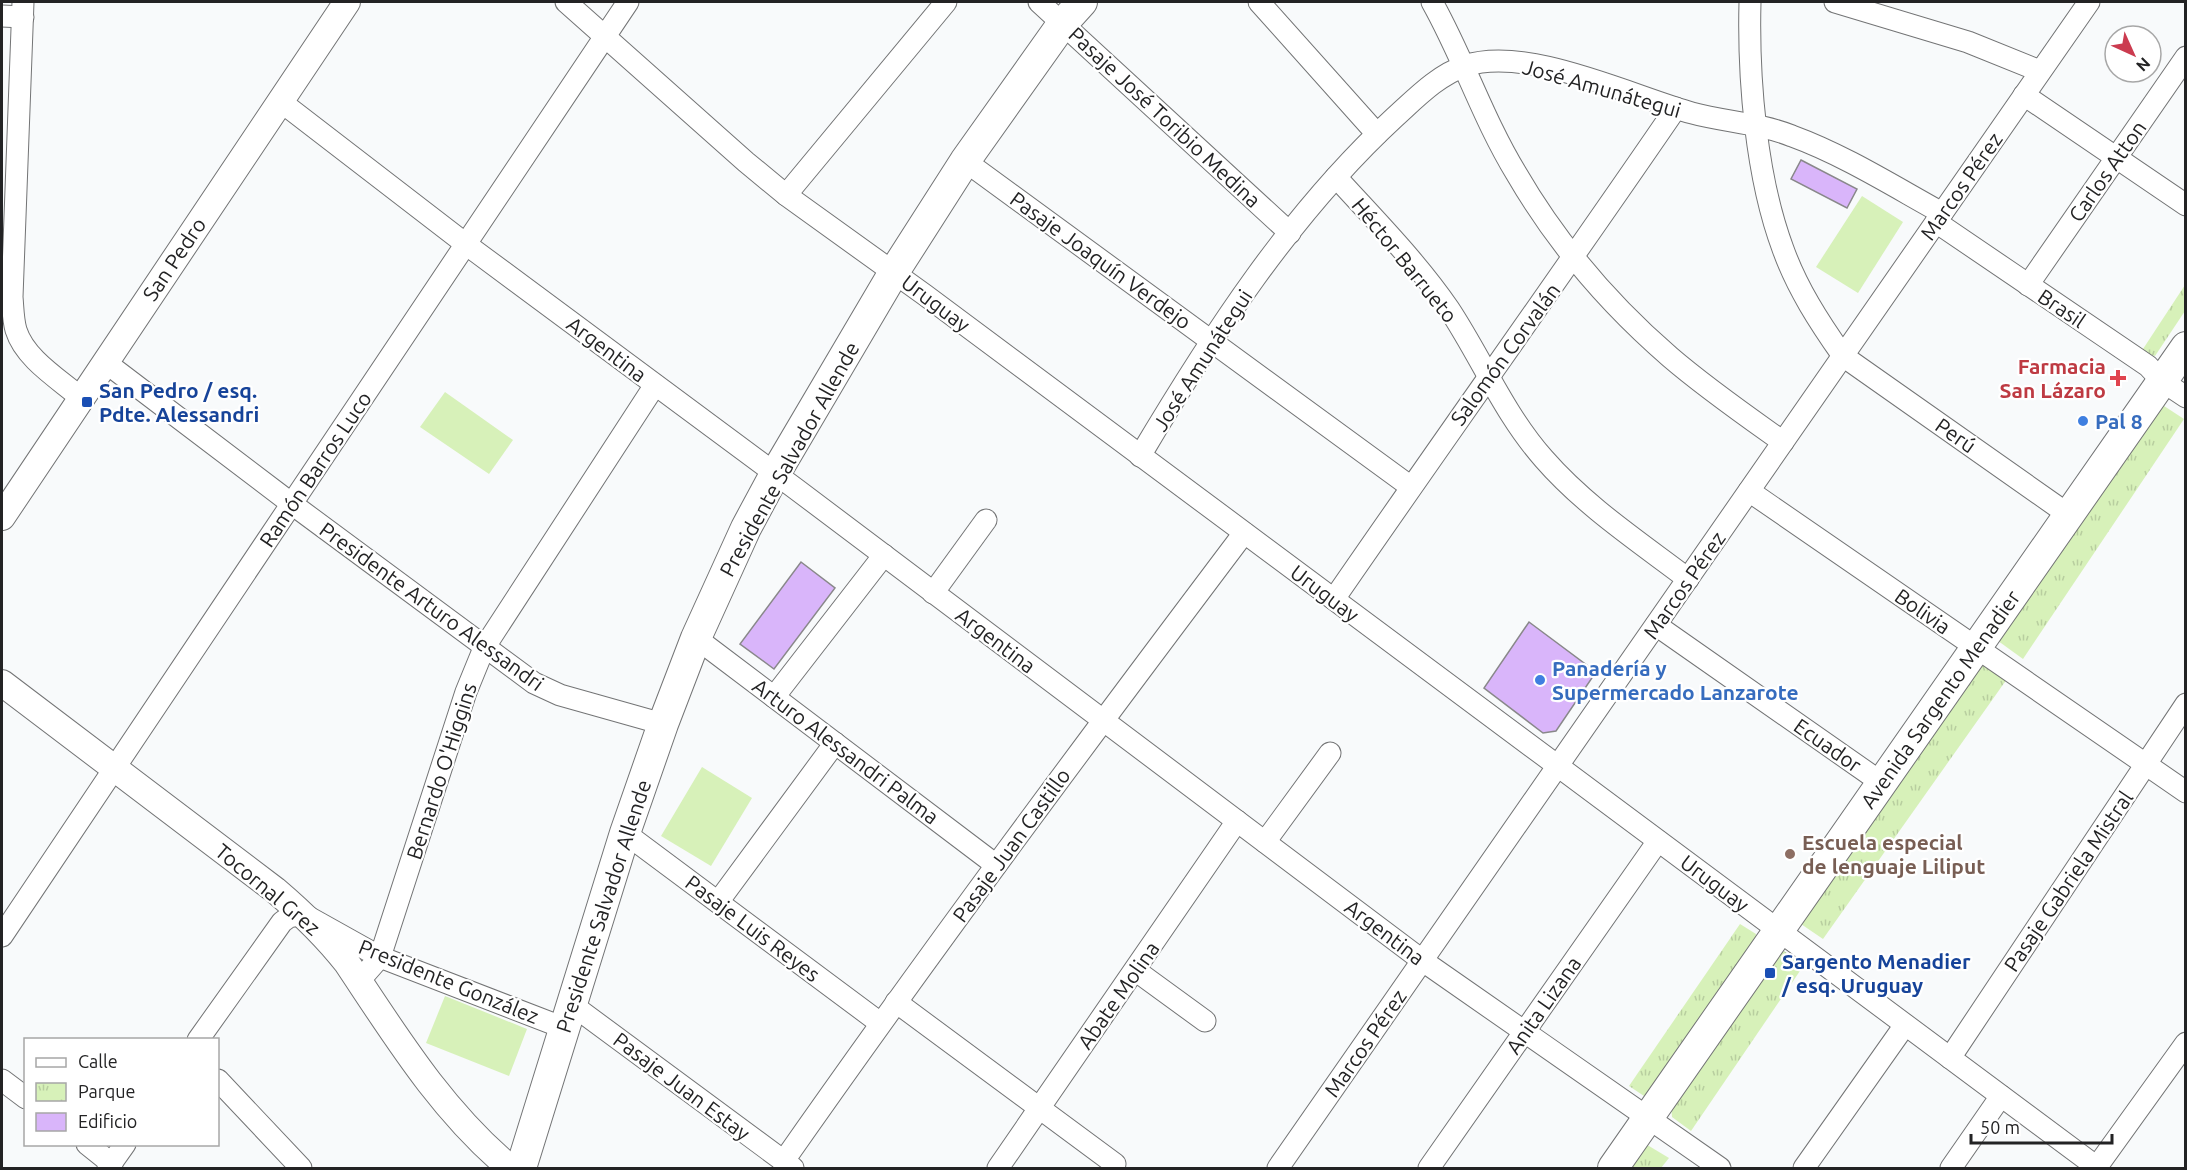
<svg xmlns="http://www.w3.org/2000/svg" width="2187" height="1170" viewBox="0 0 2187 1170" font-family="Ubuntu,sans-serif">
	<defs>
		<pattern id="park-tufts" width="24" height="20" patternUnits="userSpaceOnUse" patternTransform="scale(1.5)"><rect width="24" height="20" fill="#d7f1b9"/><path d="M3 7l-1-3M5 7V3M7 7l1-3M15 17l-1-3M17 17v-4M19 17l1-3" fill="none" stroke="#b8ce9f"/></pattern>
	</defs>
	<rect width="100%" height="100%" fill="#f8fafb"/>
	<g fill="#d7f1b9">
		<polygon points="1862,196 1903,222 1858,293 1816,267"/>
		<polygon points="445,392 513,440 489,474 420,427"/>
		<polygon points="702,767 752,798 711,866 661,836"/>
		<polygon points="445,996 527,1029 509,1076 426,1043"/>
	</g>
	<g fill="url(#park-tufts)">
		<polygon points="2185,285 2185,311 2155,356 2141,352"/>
		<polygon points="2161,404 2184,419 2023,659 1994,638"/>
		<polygon points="1978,661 2007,679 1823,939 1798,922"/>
		<polygon points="1740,924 1756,934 1754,947 1652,1095 1644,1096 1629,1086"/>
		<polygon points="1784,951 1804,965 1691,1131 1672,1117 1671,1105 1772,961"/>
		<polygon points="1644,1143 1669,1158 1661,1168 1627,1168"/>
	</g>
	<g fill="#d9b5fa" stroke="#89888a" stroke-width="1.5">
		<polygon points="1801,160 1857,189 1847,208 1791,179"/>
		<polygon points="801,562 835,588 774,669 740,644"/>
		<polygon points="1529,622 1596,672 1556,731 1543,733 1484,688"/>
	</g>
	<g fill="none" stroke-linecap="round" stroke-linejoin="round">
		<g stroke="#737475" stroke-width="23">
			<g id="minor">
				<path d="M23,2L12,297C13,308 13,320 16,330C25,359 59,379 81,398"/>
				<polyline points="566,2 746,162 786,195 925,295 2098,1168"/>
				<polyline points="1039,2 1290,233"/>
				<polyline points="1259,2 1377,134"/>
				<path d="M1432,2C1463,57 1483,119 1516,173C1556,242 1610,305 1670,357C1706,388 1745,415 1783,442"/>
				<path d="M1750,2C1748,78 1756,177 1783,249C1797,288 1819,322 1843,356L2069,515"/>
				<polyline points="1835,2 1968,42 2040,71"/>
				<polyline points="2,16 23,17"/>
				<polyline points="2024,95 2186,205"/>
				<polyline points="280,101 467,245 796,489 1423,961 1720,1168"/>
				<polyline points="965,161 1411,487"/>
				<path d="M1336,177C1375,220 1416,261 1449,309C1482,359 1504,414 1544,459C1585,506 1638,541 1688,579"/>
				<polyline points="786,195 946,2"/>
				<polyline points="1936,222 2148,366 2162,381 2186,397"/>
				<polyline points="2028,285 2186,57"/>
				<polyline points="105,362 292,504 534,683 560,695 663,724"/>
				<path d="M1140,456C1212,335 1291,213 1395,117C1416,98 1438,75 1465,66C1526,45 1631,96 1692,113C1725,122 1760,123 1792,136C1844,155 1893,186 1942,213"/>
				<polyline points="1749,491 2186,792"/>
				<polyline points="933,593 986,520"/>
				<path d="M1334,599C1447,435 1563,273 1676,108"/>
				<polyline points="1656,625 1882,783"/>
				<polyline points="696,638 996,865"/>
				<polyline points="774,697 884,555"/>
				<polyline points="625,833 880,1023"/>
				<polyline points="1265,842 1330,753"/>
				<polyline points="718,902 835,743"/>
				<polyline points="2,936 628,2"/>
				<polyline points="1135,970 1205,1021"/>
				<polyline points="359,981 380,957 466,692 484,648 655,385"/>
				<polyline points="896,1002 1115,1164"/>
				<polyline points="571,1004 793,1168"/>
				<polyline points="198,1040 282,922 289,917 303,914 380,957 564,1028"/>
				<polyline points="1950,1058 2186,704"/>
				<polyline points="2,1080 26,1098"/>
				<polyline points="218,1080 301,1168"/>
				<polyline points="87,1144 112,1164"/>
				<path d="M783,1162C932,949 1088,740 1244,533"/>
				<polyline points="108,1168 125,1144"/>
				<polyline points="998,1168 1237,821"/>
				<polyline points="1278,1168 2089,2"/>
				<polyline points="1429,1168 1658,841"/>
				<polyline points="1804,1168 1905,1025"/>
				<polyline points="1951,1168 2001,1096"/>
				<polyline points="2096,1168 2186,1043"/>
			</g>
		</g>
		<g stroke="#737475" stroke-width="28">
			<g id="tertiary">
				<polyline points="2,517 347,2"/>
				<path d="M2,683L275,890C302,913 326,936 347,963C397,1038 441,1110 510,1168"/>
			</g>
		</g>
		<g stroke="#737475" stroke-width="32">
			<g id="secondary">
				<polyline points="521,1168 625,833 663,724 696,638 746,528 775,474 894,272 965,161 1063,23 1082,2"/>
				<polyline points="1613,1168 2186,347"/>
			</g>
		</g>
		<use href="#minor" stroke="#fff" stroke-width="21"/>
		<use href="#tertiary" stroke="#fff" stroke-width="26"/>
		<use href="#secondary" stroke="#fff" stroke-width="30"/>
	</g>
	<path fill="#e0444e" stroke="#fff" stroke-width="2" d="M2115 369h6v6h6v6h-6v6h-6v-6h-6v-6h6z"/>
	<g fill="#1a4fb4" stroke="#fff" stroke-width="2">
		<rect x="81" y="396" width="12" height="12" rx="3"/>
		<rect x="1764" y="967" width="12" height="12" rx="3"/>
	</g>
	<g fill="#3f7fe0" stroke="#fff" stroke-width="2">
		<circle cx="2083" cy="421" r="6"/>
		<circle cx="1540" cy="680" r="6"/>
	</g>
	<circle fill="#8d6e63" stroke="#fff" stroke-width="2" cx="1790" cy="854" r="6"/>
	<g text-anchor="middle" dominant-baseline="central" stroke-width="4.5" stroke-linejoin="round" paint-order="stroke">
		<g font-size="21" fill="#232324" stroke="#fff">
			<text transform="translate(1602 88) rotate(16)">José Amunátegui</text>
			<text transform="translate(1165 117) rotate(43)">Pasaje José Toribio Medina</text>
			<text transform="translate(2107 171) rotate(-55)">Carlos Atton</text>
			<text transform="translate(1961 186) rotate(-55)">Marcos Pérez</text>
			<text transform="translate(174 259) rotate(-56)">San Pedro</text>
			<text transform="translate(1101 260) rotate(36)">Pasaje Joaquín Verdejo</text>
			<text transform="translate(1405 260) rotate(51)">Héctor Barrueto</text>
			<text transform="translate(936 303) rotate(37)">Uruguay</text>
			<text transform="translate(2062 308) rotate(34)">Brasil</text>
			<text transform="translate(607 349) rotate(37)">Argentina</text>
			<text transform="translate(1505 354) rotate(-54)">Salomón Corvalán</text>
			<text transform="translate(1202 360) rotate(-57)">José Amunátegui</text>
			<text transform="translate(1956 435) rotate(35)">Perú</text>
			<text transform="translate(789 459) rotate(-61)">Presidente Salvador Allende</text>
			<text transform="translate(315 469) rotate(-56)">Ramón Barros Luco</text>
			<text transform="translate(1684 585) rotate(-55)">Marcos Pérez</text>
			<text transform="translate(1325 593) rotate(37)">Uruguay</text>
			<text transform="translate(432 606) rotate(36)">Presidente Arturo Alessandri</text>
			<text transform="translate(1923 611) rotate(35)">Bolivia</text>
			<text transform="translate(996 640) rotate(37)">Argentina</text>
			<text transform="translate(1940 699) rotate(-55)">Avenida Sargento Menadier</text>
			<text transform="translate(1828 745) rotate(35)">Ecuador</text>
			<text transform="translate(846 751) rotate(37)">Arturo Alessandri Palma</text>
			<text transform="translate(441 771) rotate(-72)">Bernardo O'Higgins</text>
			<text transform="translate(1011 845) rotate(-54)">Pasaje Juan Castillo</text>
			<text transform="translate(2068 881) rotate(-56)">Pasaje Gabriela Mistral</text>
			<text transform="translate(1715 883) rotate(37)">Uruguay</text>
			<text transform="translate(268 889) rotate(40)">Tocornal Grez</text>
			<text transform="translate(603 906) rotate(-72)">Presidente Salvador Allende</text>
			<text transform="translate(753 928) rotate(37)">Pasaje Luis Reyes</text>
			<text transform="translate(1385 932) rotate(37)">Argentina</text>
			<text transform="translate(449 981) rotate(22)">Presidente González</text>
			<text transform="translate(1118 995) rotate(-55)">Abate Molina</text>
			<text transform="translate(1543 1005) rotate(-55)">Anita Lizana</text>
			<text transform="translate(1365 1043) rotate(-55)">Marcos Pérez</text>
			<text transform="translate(682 1086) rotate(37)">Pasaje Juan Estay</text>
		</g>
		<g font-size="21" font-weight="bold" fill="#be3a42" stroke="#fff" text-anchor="end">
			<text x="2106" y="366">Farmacia<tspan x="2106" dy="24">San Lázaro</tspan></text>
		</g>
		<g font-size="21" font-weight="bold" fill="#164399" stroke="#fff" text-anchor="start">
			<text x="99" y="390">San Pedro / esq.<tspan x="99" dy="24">Pdte. Alessandri</tspan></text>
			<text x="1782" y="961">Sargento Menadier<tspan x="1782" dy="24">/ esq. Uruguay</tspan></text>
		</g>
		<g font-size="21" font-weight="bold" fill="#366cbe" stroke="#fff" text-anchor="start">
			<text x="2095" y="421">Pal 8</text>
			<text x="1552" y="668">Panadería y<tspan x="1552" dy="24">Supermercado Lanzarote</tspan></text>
		</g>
		<g font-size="21" font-weight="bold" fill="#785e54" stroke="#fff" text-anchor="start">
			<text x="1802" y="842">Escuela especial<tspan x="1802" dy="24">de lenguaje Liliput</tspan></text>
		</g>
	</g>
	<rect width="2187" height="1170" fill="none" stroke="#232324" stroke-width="6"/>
	<rect x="24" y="1038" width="195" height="108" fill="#ffffff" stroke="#a7a7a7" stroke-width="1.5"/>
	<rect x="36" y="1058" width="30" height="9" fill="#ffffff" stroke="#a7a7a7" stroke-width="1.5"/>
	<text x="78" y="1068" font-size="18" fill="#232324">Calle</text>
	<rect x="36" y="1083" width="30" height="18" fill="url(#park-tufts)" stroke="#a7a7a7" stroke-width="1.5"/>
	<text x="78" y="1098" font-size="18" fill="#232324">Parque</text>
	<rect x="36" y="1113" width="30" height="18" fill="#d9b5fa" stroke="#a7a7a7" stroke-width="1.5"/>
	<text x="78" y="1128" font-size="18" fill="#232324">Edificio</text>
	<g transform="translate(2133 54) rotate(135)"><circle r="28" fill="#ffffff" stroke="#a7a7a7" stroke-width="1.5"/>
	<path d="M0-4.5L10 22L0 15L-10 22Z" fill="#cb3b4f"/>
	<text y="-9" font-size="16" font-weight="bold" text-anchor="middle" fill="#232324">N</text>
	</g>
	<path d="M1971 1134v9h141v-9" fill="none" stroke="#232324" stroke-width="3"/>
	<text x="1980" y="1134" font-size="18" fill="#232324" stroke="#ffffff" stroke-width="4.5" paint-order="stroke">50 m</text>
</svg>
